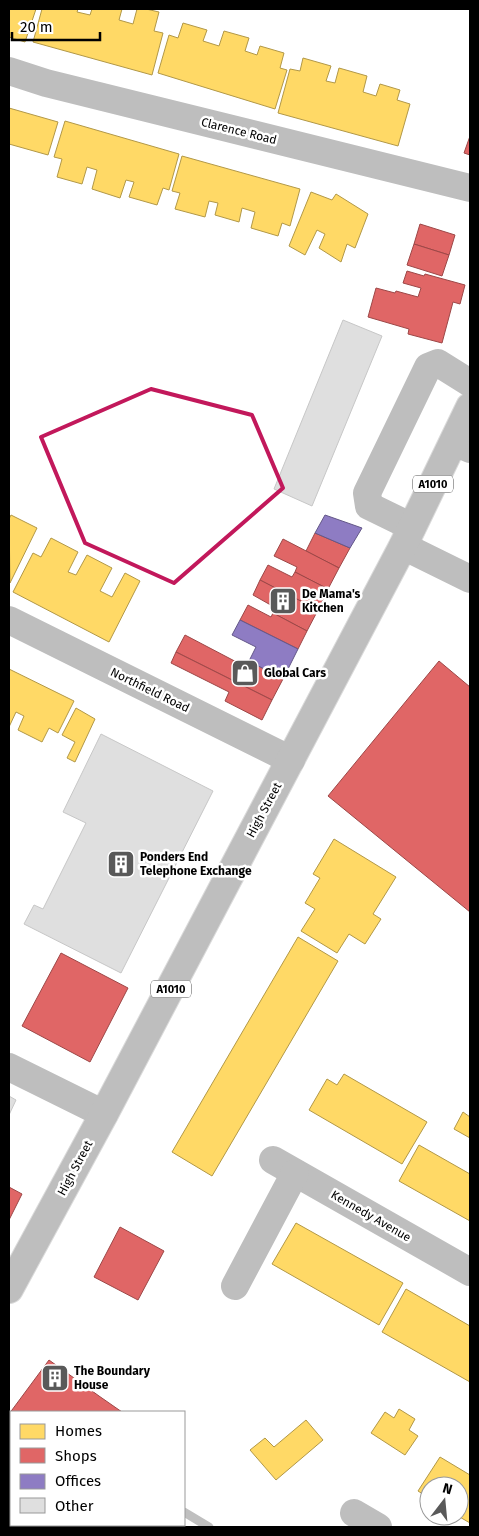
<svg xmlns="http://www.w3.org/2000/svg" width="479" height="1536" viewBox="0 0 479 1536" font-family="'Fira Sans',sans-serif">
	<rect width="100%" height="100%" fill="#fff"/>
	<g fill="#ffd966" stroke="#b29847">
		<polygon points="9,9 36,9 25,42 9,37"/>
		<polygon points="42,9 78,9 77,12 90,15 92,9 122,9 119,20 133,24 137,9 146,9 159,12 154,31 163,33 152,75 33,42"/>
		<polygon points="183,23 207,30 203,41 219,46 224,31 249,38 245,51 257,55 260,46 284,53 280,68 287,70 275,109 158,73 169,35 178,38"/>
		<polygon points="303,58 331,66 326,81 335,83 339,68 367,76 363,92 376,96 380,84 400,90 397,100 410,104 398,146 278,113 290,69 300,71"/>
		<polygon points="9,108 58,122 48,155 9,144"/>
		<polygon points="65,121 179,154 169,190 163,188 157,205 129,197 134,182 126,180 120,198 92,189 97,170 87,167 82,184 57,177 62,159 54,157"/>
		<polygon points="182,156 300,189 290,226 282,223 278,236 251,228 255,212 242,208 239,222 215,215 218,203 209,201 205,217 175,209 180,193 172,191"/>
		<polygon points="311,192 332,200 336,194 368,214 355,248 347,244 341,262 319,248 325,234 317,230 305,255 289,246"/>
		<polygon points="11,515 37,528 10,583 9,519"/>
		<polygon points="51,538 78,552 68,572 76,575 87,555 112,568 100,591 112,597 125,573 140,581 109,642 13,592 33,553 41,557"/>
		<polygon points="9,669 74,701 58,733 49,728 42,742 18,730 24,716 16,712 9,727"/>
		<polygon points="76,708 95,719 75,762 67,758 75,742 62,735"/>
		<polygon points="334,839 396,877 373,914 381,919 365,944 349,934 337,953 301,931 315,909 305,903 320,878 313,874"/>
		<polygon points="298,937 338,961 212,1176 172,1152"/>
		<polygon points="344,1074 427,1122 402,1164 309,1110 327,1079 337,1085"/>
		<polygon points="463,1112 470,1117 470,1138 454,1129"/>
		<polygon points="419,1145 470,1174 470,1221 399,1181"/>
		<polygon points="296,1223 403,1283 379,1325 272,1264"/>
		<polygon points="406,1289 470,1326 470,1382 382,1332"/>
		<polygon points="399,1409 415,1419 409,1430 418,1436 405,1455 371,1433 385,1412 394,1418"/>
		<polygon points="306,1420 323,1440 276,1480 250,1450 265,1438 274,1447"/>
		<polygon points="440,1457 470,1475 470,1523 458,1516 459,1486 429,1486 429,1498 418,1491"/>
	</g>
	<g fill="#e06666" stroke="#9d4747">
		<polygon points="470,136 470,155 464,153"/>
		<polygon points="420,224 455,235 449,255 414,244"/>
		<polygon points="414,244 449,255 442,276 407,265"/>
		<polygon points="407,271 424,276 425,274 465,285 460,304 453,302 442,343 408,334 409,329 368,317 376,288 395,293 396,291 418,297 421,288 403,283"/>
		<polygon points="315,533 350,548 339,568 306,551"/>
		<polygon points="283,539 339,568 328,589 295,572 297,567 274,556"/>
		<polygon points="268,565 292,577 295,572 328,589 318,610 260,580"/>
		<polygon points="260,580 318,610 307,631 273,613 276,608 253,595"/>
		<polygon points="248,605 271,617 273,613 307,631 298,649 240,620"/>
		<polygon points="185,635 246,667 249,661 283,679 272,700 176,652"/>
		<polygon points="176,652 272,700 262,720 225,701 229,692 171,663"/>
		<polygon points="439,661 470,687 470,912 328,796"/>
		<polygon points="61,953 128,988 90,1062 22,1026"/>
		<polygon points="9,1187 22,1194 9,1220"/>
		<polygon points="120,1227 164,1251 138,1300 94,1277"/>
		<polygon points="49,1360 99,1396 122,1412 11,1412 11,1416 9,1414"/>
		<polygon points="9,1512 11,1513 11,1525 22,1525 20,1527 9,1527"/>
	</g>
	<g fill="#8e7cc3" stroke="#635788">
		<polygon points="325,515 362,528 350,548 315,533"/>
		<polygon points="240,620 298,649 283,679 249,661 256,647 232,635"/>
	</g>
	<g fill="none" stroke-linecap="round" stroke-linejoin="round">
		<polyline stroke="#bfbfbf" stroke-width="9" points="184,1512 209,1527"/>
	</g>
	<g fill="#dfdfdf" stroke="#c7c7c7">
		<polygon points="343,320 382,336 312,506 274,489"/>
		<polygon points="101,734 213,791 121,973 24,924 34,905 43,909 86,823 63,812"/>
		<polygon points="9,1096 16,1100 9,1115"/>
	</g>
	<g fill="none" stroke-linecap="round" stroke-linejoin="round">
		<g stroke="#dbdbdb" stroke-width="30">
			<polyline id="major" points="9,1289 104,1114 403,546 470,407"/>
		</g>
		<g stroke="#bebebe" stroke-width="28">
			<polyline points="9,71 46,83 470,188"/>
			<polyline points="454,442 470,449"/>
			<polyline points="412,527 369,506 367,493 428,367 438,363 470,383"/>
			<polyline points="403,546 470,579"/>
			<polyline points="9,620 291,760"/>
			<polyline points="9,1067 104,1114"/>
			<polyline points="273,1160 470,1272"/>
			<polyline points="235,1286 295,1173"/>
			<polyline points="9,1439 11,1441"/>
			<polyline points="354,1513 378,1527"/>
		</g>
		<use href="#major" stroke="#bebebe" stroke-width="28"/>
	</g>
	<path fill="none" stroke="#c2185b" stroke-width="4" stroke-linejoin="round" d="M151,389L252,415L283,488L174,583L85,543L41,437Z"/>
	<defs>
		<g id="building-square" transform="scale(1.4375)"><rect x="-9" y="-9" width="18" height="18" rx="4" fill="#595959" stroke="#fff"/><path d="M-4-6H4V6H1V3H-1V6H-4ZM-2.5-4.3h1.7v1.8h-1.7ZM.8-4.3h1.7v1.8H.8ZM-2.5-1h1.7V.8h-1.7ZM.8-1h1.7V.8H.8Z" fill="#fff"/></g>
		<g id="shop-square" transform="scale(1.4375)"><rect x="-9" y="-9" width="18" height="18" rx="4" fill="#595959" stroke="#fff"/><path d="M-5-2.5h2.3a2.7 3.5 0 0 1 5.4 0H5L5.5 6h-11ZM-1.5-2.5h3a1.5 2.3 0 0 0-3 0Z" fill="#fff"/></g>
	</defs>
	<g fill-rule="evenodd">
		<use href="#building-square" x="283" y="601"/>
		<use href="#shop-square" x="245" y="673"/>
		<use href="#building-square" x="121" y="864"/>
		<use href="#building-square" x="55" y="1378"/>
	</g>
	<g text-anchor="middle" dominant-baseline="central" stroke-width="5" stroke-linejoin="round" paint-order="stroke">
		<g fill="#fff" stroke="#4c4c4c" stroke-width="1">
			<rect x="413" y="475.5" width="40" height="17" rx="4"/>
			<rect x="151" y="980.5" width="40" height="17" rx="4"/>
		</g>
		<g font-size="11" font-weight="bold" fill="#000">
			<text x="433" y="484">A1010</text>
			<text x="171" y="989">A1010</text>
		</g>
		<g font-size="12" fill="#000" stroke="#fff">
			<text transform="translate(239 131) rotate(14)">Clarence Road</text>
			<text transform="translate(150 690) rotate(26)">Northfield Road</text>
			<text transform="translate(264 810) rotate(-62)">High Street</text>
			<text transform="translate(75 1168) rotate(-62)">High Street</text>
			<text transform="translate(371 1216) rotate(30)">Kennedy Avenue</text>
		</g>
		<g font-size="12" font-weight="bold" fill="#000" stroke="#fff" text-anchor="start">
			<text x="302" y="594">De Mama's<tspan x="302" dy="14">Kitchen</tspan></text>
			<text x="264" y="673">Global Cars</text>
			<text x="140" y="857">Ponders End<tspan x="140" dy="14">Telephone Exchange</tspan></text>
			<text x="74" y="1371">The Boundary<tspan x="74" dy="14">House</tspan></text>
		</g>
	</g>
	<rect width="479" height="1536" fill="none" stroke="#000000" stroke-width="20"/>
	<rect x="10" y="1411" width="175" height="115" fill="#ffffff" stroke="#999999"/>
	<rect x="20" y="1424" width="25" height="15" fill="#ffd966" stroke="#999999"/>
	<text x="55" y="1436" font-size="15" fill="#000000">Homes</text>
	<rect x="20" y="1448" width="25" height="15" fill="#e06666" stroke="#999999"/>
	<text x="55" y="1461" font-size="15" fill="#000000">Shops</text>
	<rect x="20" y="1474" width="25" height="15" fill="#8e7cc3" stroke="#999999"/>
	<text x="55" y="1486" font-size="15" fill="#000000">Offices</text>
	<rect x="20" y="1498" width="25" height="15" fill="#dfdfdf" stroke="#999999"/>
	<text x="55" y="1511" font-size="15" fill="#000000">Other</text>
	<g transform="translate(444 1501) rotate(16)"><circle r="24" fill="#ffffff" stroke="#999999"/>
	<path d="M0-4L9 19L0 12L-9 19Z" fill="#595959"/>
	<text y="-8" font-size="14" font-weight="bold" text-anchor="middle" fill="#000000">N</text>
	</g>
	<path d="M12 32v8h88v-8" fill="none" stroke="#000000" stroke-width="2.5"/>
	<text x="20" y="32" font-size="15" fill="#000000" stroke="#ffffff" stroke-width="4" paint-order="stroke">20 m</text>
</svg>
